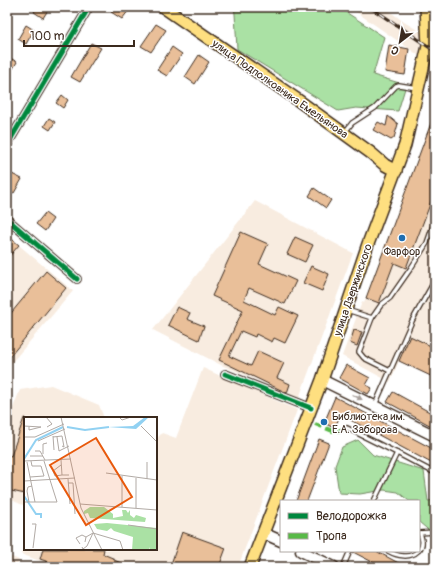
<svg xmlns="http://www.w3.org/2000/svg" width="442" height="574" viewBox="0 0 442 574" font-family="Pangolin,sans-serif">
	<rect width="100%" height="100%" fill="#fff"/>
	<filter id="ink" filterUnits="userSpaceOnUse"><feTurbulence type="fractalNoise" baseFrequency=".025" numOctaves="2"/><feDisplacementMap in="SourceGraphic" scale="8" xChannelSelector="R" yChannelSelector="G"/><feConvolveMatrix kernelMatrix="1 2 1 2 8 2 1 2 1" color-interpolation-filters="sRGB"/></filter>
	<g filter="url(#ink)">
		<g fill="#f8ece0">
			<polygon points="349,7 384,7 404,22 426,35 425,48 435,55 435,85 430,82 434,66"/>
			<polygon points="435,113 435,378 399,361 390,382 342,356 362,302 364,303"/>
			<polygon points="255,201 353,253 299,398 221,365 153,330"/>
			<polygon points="7,235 73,291 7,368"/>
			<polygon points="203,368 297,410 238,567 56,567 21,554 25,541 25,549 156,549 156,439 162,433 176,438"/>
			<polygon points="51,385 99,405 104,418 25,418 25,506 7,498 7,423 20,390"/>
			<polygon points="7,555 19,560 17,567 7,567"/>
		</g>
		<g fill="#aae1a4" stroke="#728661">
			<polygon points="234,7 338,7 384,37 373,75 406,85 398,111 356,108 338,111 237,49 235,14"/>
			<polygon points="358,440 373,455 424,471 428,501 435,500 435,532 433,534 419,522 419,501 409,501 398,492 384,490 360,494 339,493 335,466 342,447"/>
		</g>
		<g fill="#e9bf99" stroke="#3b2a1e">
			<polygon points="37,7 42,7 48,10 43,18 34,12"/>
			<polygon points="114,7 123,7 129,10 122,19 111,12"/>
			<polygon points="156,24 166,30 151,52 141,46"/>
			<polygon points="26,25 34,30 26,44 18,39"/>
			<polygon points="91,43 101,48 80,82 71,77"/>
			<polygon points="389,45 409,49 405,75 385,72"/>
			<polygon points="172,47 182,54 167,76 157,70"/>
			<polygon points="199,55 209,62 195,84 185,77"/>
			<polygon points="7,56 17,62 12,70 7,67"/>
			<polygon points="62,95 68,100 63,108 56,103"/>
			<polygon points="434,115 435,191 406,268 394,263 379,303 366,298"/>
			<polygon points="388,116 398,124 394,138 391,140 373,130 378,122 386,126"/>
			<polygon points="49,118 55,122 50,130 44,126"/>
			<polygon points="12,174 22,179 14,193 7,190 7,183"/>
			<polygon points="314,188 331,200 326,208 309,196"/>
			<polygon points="45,213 53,219 45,231 36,224"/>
			<polygon points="241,232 268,244 259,264 296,281 285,304 249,288 244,300 275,315 279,307 298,316 285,343 274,338 272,342 256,334 255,337 241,331 229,356 251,366 258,351 284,363 277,378 290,384 287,393 219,360 243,310 212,296"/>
			<polygon points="7,235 19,245 7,259"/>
			<polygon points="295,237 313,245 305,262 287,254"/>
			<polygon points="311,266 329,274 322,291 303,283"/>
			<polygon points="46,271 66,288 7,360 7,318"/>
			<polygon points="177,307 190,313 187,319 204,326 199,340 168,325"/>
			<polygon points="354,330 362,332 357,346 350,343"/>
			<polygon points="410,336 435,348 435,378 399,361"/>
			<polygon points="346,365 370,378 366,385 372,388 368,394 339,378"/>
			<polygon points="393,392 435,415 435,428 387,402"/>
			<polygon points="335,397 435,450 435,465 341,415 334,428 324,423"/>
			<polygon points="24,418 25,418 25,494 7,490 8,455 11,456"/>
			<polygon points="319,439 329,443 307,501 296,501"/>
			<polygon points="182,532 226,548 219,567 170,567"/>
			<polygon points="43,549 104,549 103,554 115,559 114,560 130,567 62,567 40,559"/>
			<polygon points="353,551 376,551 406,567 382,567 353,552"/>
		</g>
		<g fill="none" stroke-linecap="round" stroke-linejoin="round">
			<g stroke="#3b2a1e" stroke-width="6">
				<g id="lane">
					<polyline points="427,9 435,11"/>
					<polyline points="345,132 352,123 375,108 396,86 399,85 417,88"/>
					<polyline points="347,310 372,318"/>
					<polyline points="390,371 364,358 359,352 372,318 381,305 390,298 411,268 427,243 435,220"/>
					<polyline points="375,405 412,321 435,280"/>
					<polyline points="347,428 397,453 374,501"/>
					<polyline points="397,453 435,473"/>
					<polyline points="419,533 435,532"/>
					<path d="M419,550C424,545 422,539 420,533"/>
					<path d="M388,551C397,556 410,559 418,551"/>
					<polyline points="343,567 350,551"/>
				</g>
			</g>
			<g stroke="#3b2a1e" stroke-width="10">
				<g id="street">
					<polyline points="7,145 89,7"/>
					<polyline points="7,219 77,279"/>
					<polyline points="225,374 311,408"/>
				</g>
			</g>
			<g stroke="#3b2a1e" stroke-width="13">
				<g id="secondary">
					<polyline points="322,380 435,436"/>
					<polyline points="263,533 281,541"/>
					<polyline points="301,551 334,567"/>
				</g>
			</g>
			<g stroke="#3b2a1e" stroke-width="14">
				<g id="primary">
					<polyline points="163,7 295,98 371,153 385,165 396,171"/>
					<polyline points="250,567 322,380 368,244 405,145 428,46 426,7"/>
				</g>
			</g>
			<use href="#lane" stroke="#fff" stroke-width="3.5"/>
			<use href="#street" stroke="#fff" stroke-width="7"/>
			<use href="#secondary" stroke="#fff" stroke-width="10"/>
			<use href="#primary" stroke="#fedf80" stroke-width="11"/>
			<g stroke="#3b2a1e" stroke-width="3.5">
				<polyline id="rail" points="370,7 435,51"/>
			</g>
			<use href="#rail" stroke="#fff" stroke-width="2" stroke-dasharray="6" stroke-linecap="butt"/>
			<g stroke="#58b947" stroke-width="4" stroke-dasharray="8 4" stroke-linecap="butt">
				<polyline points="315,424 335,432 347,428"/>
				<polyline points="328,567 329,564"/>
			</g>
			<g stroke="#fff" stroke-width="8">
				<g id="cycleway">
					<polyline points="7,145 89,7"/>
					<polyline points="7,219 77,279"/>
					<polyline points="225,374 311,408"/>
				</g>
			</g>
			<use href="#cycleway" stroke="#00873e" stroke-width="5"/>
		</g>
		<defs><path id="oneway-solid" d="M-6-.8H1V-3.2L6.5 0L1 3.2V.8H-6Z"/></defs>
		<use fill="#a79f9a" href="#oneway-solid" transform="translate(357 397) rotate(27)"/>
	</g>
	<g fill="#1f6fb2" stroke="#fff" stroke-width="1.5">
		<circle cx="402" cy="238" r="4"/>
		<circle cx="324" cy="422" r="4"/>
	</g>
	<g text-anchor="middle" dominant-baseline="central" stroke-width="3" stroke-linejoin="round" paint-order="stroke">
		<g font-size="11" fill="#3b2a1e" stroke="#fff">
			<text transform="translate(280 89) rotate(35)">улица Подполковника Емельянова</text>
			<text transform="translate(353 290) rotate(-71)">улица Дзержинского</text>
		</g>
		<g font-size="11" fill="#3b2a1e" stroke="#fff">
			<text x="402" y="251">Фарфор</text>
			<text x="332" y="416" text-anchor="start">Библиотека им.<tspan x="332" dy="13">Е.А. Заборова</tspan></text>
		</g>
	</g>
	<g transform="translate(24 417)">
		<rect width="133" height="133" fill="#fff"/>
		<path d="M66,90H80L89,97V101L99,99L98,93H102L104,96L106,93V98L110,101L112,98L122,101L121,105L66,101L64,96L60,97V94ZM83,106L133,111V133H126V130L125,133H108L109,120L90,114L87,111L83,114L73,112L70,107Z" fill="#aae1a4"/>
		<path d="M121,0H125L112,12L84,10L109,9Z" fill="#91d1f2"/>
		<path fill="none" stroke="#91d1f2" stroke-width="2" d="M43,10L61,13L85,10M0,42L12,23L39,10M0,79L12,97H17V101"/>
		<path fill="none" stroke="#b1aaa5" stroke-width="1" d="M0,0V9L17,10M22,0L28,7L23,10M37,0L57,91L78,133M95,0L98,3L107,0M117,9L133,25M5,10V13L17,10M29,19L30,33M0,20H11L40,7M29,20L38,19L40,30L38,29M33,20L35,34L45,29M14,24L41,12M11,34H16L21,43M19,37V27L23,26M6,39H19M37,43L38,58H45M0,44L47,42M3,45L11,85M123,45V62M37,48L29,54L31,59L38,58M82,56L133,63M98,59V90M6,60L20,59L17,49H8L7,44M44,62L46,87M0,64L51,61M44,66H49L51,97M0,85H33L20,44M5,85L3,74L4,70L8,69M56,87L133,93M112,91V61M8,107H12L9,131M104,108L133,112M61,125L62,120L69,116M56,127L52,121L58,118L62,120M58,130L59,132L63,129L69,116L96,124L99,133"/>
		<path fill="#e8590c" fill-opacity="0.15" stroke="#e8590c" stroke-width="2" d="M72,21L108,80L62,108L26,48Z"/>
		<rect width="133" height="133" fill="none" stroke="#3b2a1e" stroke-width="2"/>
	</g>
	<rect width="442" height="574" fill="none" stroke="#fff" stroke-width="24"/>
	<rect x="12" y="12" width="418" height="550" fill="none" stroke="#3b2a1e" stroke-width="1.5" filter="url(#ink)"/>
	<rect x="280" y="500" width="140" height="52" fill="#ffffff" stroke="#b1aaa5"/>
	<rect x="288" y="513" width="20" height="6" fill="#00873e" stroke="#b1aaa5"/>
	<text x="316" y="520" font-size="12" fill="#3b2a1e">Велодорожка</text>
	<rect x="288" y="533" width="20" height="6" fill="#58b947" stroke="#b1aaa5"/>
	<text x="316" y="540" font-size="12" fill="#3b2a1e">Тропа</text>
	<g transform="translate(400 42) rotate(211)" stroke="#ffffff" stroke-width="3" paint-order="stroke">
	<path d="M0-3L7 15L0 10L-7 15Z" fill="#3b2a1e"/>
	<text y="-6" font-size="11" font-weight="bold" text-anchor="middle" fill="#3b2a1e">С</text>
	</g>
	<path d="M24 40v6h110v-6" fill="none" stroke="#3b2a1e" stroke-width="2"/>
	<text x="30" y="40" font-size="12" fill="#3b2a1e" stroke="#ffffff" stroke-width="3" paint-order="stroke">100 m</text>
</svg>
